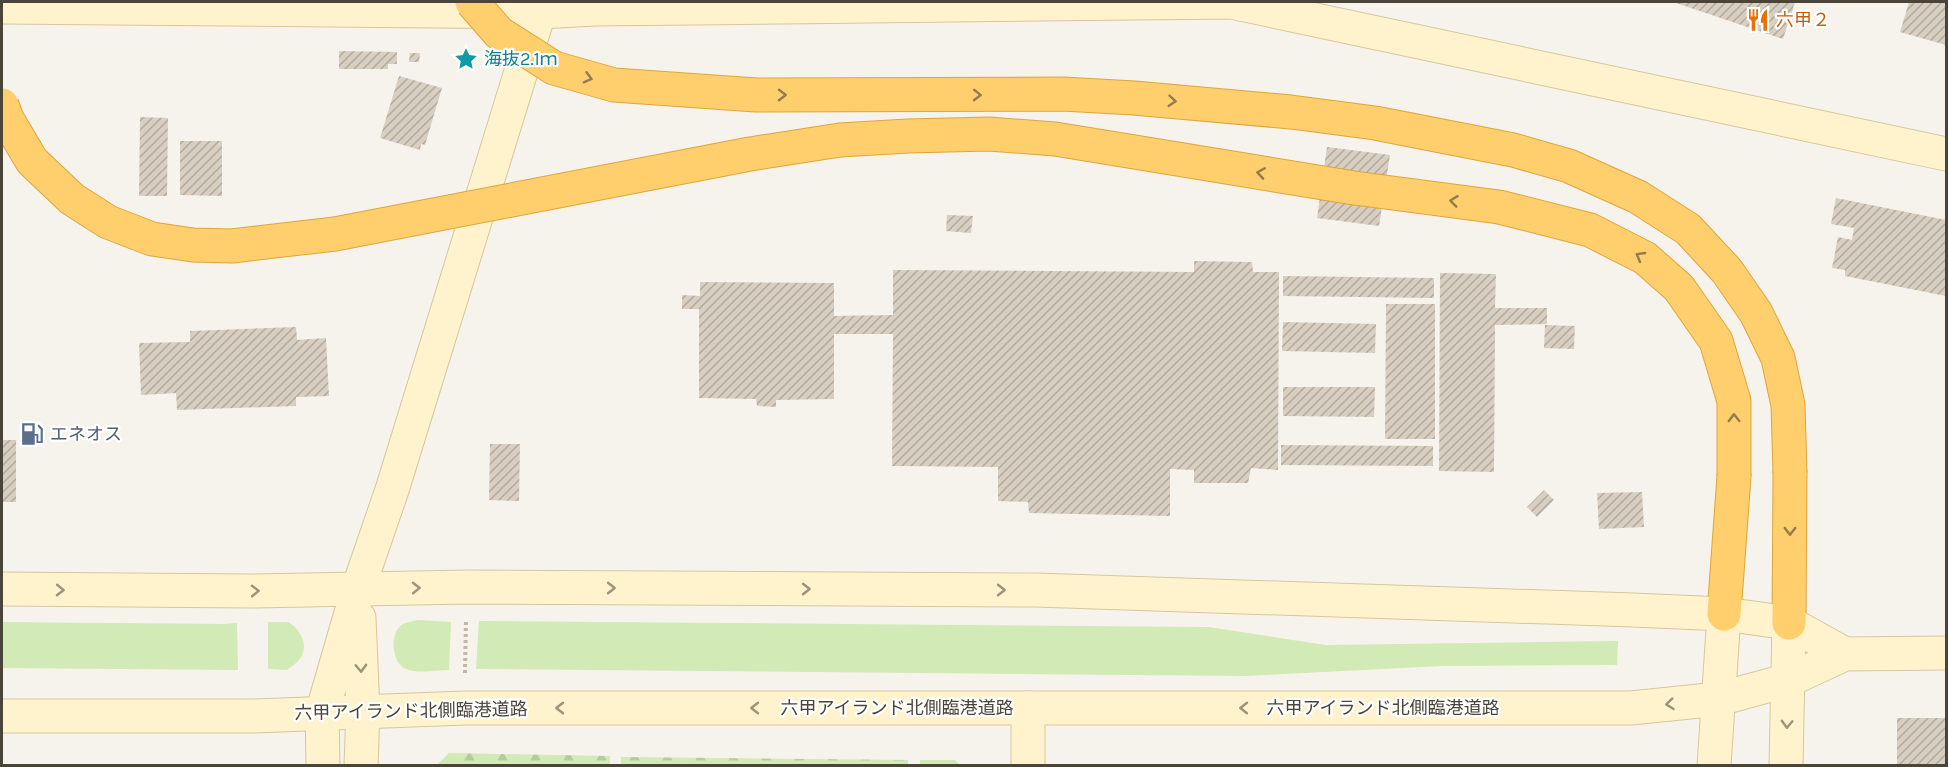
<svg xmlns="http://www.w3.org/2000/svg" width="1948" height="767" viewBox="0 0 1948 767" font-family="Karla,'Noto Sans JP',sans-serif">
	<defs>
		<pattern id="forest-firs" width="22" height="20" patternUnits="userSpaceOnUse" patternTransform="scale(1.5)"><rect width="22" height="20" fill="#d2eab5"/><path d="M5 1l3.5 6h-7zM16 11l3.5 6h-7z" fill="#b6ca9c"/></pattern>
		<pattern id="building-hatch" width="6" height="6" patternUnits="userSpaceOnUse" patternTransform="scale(1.5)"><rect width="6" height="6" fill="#d8cfc1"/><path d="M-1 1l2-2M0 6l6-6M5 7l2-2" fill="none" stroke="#b1aa9e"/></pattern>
	</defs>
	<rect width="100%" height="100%" fill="#f6f3ec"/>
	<g fill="#d2eab5">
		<path d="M418,620L451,622L449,670C437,670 418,674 406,669C391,662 389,632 403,624C407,622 414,621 418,620Z"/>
		<polygon points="479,621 1209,627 1326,645 1618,641 1617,665 1441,666 1247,676 476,669"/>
		<polygon points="2,622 224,624 237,623 238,670 2,668"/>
		<path d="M268,622H288C301,629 310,647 299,660C296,664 290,667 287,670L268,669Z"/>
		<polygon points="920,760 955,760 960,765 920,765"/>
	</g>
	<g fill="url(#forest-firs)">
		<polygon points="449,753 610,756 610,765 437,765"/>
		<polygon points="621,757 908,760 908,765 621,766"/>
	</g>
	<g fill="url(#building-hatch)">
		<polygon points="1673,2 1795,2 1783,39"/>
		<polygon points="1909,2 1946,2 1946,45 1900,32"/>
		<polygon points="339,51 397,52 397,64 388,64 388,69 339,69"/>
		<polygon points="410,53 420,53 419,62 409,62"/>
		<polygon points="399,76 442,88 425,145 421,144 420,150 380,138"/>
		<polygon points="140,117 168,118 167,196 139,196"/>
		<polygon points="180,141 222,141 222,196 180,195"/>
		<polygon points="1327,147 1390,155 1379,226 1317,218"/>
		<polygon points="1836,198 1946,220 1946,296 1845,276 1845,270 1832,268 1838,237 1852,240 1854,228 1831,224"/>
		<polygon points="947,215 973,216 971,233 946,231"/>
		<polygon points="1194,261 1252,262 1253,272 1279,272 1278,470 1251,468 1248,483 1194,483 1194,470 1170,469 1170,516 1029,513 1028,502 998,501 998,467 892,466 893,334 834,334 834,399 776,400 776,407 757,406 756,399 699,398 699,309 682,309 682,295 700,296 700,282 834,283 834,316 893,315 893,270 1194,272"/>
		<polygon points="1440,273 1496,274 1495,308 1547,308 1547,324 1495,325 1494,472 1439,471"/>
		<polygon points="1283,276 1434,278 1434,298 1283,296"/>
		<polygon points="1386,304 1435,304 1435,439 1385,439"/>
		<polygon points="1283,322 1376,324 1375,353 1282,351"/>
		<polygon points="1545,325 1575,326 1574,349 1544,348"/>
		<polygon points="296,327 297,340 326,338 329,396 296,397 296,406 177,410 176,393 141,395 139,343 190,342 190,331"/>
		<polygon points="1283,387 1375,387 1374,417 1283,416"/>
		<rect x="2" y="440" width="14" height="62"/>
		<polygon points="490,444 520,444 519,501 489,500"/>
		<polygon points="1281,445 1433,446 1433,466 1281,465"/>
		<polygon points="1544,490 1554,500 1537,517 1527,507"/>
		<polygon points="1642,492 1644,527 1599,529 1597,493"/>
		<rect x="1897" y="718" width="49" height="48"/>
	</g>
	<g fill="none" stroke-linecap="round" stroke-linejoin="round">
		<g stroke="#d6c79b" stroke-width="35">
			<g id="secondary">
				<polyline points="2,7 539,12 595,9 1231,2 1946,154"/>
				<polyline points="2,589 252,591 467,587 1036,590 1633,610 1724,614 1789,623 1845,654"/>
				<polyline points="359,618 363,711 361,766"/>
				<polyline points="2,716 253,716 465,708 1631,708 1719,699 1789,680 1845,654 1946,653"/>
				<polyline points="323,766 322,713 358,589 392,490 536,23"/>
				<polyline points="1028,766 1028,708"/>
				<polyline points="1714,766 1724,614"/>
				<polyline points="1786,766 1789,623"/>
			</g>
		</g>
		<g stroke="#e0a43c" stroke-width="35">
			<g id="highway">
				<polyline points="1724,614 1734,476"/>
				<polyline points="1789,623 1790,473"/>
			</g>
		</g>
		<polyline stroke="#c4b79f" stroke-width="4" stroke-dasharray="3 3" stroke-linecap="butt" points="465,673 466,620"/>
		<use href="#secondary" stroke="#fff3cd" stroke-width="33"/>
		<use href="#highway" stroke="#ffcf6e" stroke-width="33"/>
		<g stroke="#e0a43c" stroke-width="35" stroke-linecap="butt">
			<g id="highway-bridge">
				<polyline points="472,2 499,33 554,68 614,85 756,95 1063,94 1134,98 1291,112 1375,123 1513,150 1569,166 1638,197 1688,229 1727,271 1756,313 1778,358 1788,405 1790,473"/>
				<polyline points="2,105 7,119 32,161 72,199 108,222 152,239 193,245 232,246 335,234 750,154 840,140 908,136 989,134 1055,139 1354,188 1499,207 1590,230 1645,258 1679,288 1716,341 1734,401 1734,476"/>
			</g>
		</g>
		<use href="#highway-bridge" stroke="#ffcf6e" stroke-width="33"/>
	</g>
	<defs><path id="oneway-chevron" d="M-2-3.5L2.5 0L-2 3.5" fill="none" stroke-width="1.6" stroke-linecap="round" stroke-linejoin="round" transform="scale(1.5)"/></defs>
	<g stroke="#937c4e">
		<use href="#oneway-chevron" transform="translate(588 78) rotate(15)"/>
		<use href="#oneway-chevron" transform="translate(782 95)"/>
		<use href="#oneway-chevron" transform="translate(977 95) rotate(1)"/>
		<use href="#oneway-chevron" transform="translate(1172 101) rotate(5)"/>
		<use href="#oneway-chevron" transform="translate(1261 173) rotate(-171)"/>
		<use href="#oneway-chevron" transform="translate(1454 201) rotate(-173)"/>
		<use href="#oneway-chevron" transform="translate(1640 256) rotate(-150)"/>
		<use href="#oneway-chevron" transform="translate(1734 418) rotate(-91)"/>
		<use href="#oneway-chevron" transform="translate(1790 531) rotate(90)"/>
	</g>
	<g stroke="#9c937c">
		<use href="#oneway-chevron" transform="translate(416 588) rotate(-1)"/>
		<use href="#oneway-chevron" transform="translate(611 588)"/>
		<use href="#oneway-chevron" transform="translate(806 589)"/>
		<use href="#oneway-chevron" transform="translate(60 590) rotate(1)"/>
		<use href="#oneway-chevron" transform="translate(1001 590)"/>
		<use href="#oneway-chevron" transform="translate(255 591) rotate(-1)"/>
		<use href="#oneway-chevron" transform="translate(361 668) rotate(88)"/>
		<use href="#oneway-chevron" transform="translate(1670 704) rotate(174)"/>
		<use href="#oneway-chevron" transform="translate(560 708) rotate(-180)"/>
		<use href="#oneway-chevron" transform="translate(755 708) rotate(-180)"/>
		<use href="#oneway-chevron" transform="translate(1244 708) rotate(180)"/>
		<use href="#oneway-chevron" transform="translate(1787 724) rotate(92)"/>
	</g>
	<defs>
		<g id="restaurant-bare" transform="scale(1.8)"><path d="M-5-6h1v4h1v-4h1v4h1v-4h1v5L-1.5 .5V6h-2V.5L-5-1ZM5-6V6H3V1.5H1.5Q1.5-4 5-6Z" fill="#e8710a" stroke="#fff" stroke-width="2.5" paint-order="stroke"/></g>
		<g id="sight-bare" transform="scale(1.8)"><path d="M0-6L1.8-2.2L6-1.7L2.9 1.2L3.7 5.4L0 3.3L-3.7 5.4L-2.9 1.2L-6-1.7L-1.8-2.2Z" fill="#0f9aa8" stroke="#fff" stroke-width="2.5" paint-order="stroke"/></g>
		<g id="fuel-bare" transform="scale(1.8)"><path d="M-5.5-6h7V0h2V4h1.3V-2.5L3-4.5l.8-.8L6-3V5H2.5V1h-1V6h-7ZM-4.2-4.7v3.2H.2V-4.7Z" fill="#5c6f8a" stroke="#fff" stroke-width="2.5" paint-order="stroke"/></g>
	</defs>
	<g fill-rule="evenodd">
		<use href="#restaurant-bare" x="1758" y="20"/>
		<use href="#sight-bare" x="466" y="59"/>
		<use href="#fuel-bare" x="32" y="434"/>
	</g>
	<g text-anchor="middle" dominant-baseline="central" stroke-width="4.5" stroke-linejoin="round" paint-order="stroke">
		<g font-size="18" fill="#c56008" stroke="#fff" text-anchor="start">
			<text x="1776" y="20">六甲２</text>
		</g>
		<g font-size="18" fill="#0d838f" stroke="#fff" text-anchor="start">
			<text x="484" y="59">海抜2.1ｍ</text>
		</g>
		<g font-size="18" fill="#4e5e75" stroke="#fff" text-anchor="start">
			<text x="50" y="434">エネオス</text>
		</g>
		<g font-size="18" fill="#4b4439" stroke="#fff">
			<text x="897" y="708">六甲アイランド北側臨港道路</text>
			<text x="1383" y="708">六甲アイランド北側臨港道路</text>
			<text transform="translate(411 711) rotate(-1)">六甲アイランド北側臨港道路</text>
		</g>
	</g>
	<rect width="1948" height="767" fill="none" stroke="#4b4439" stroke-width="6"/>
</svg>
